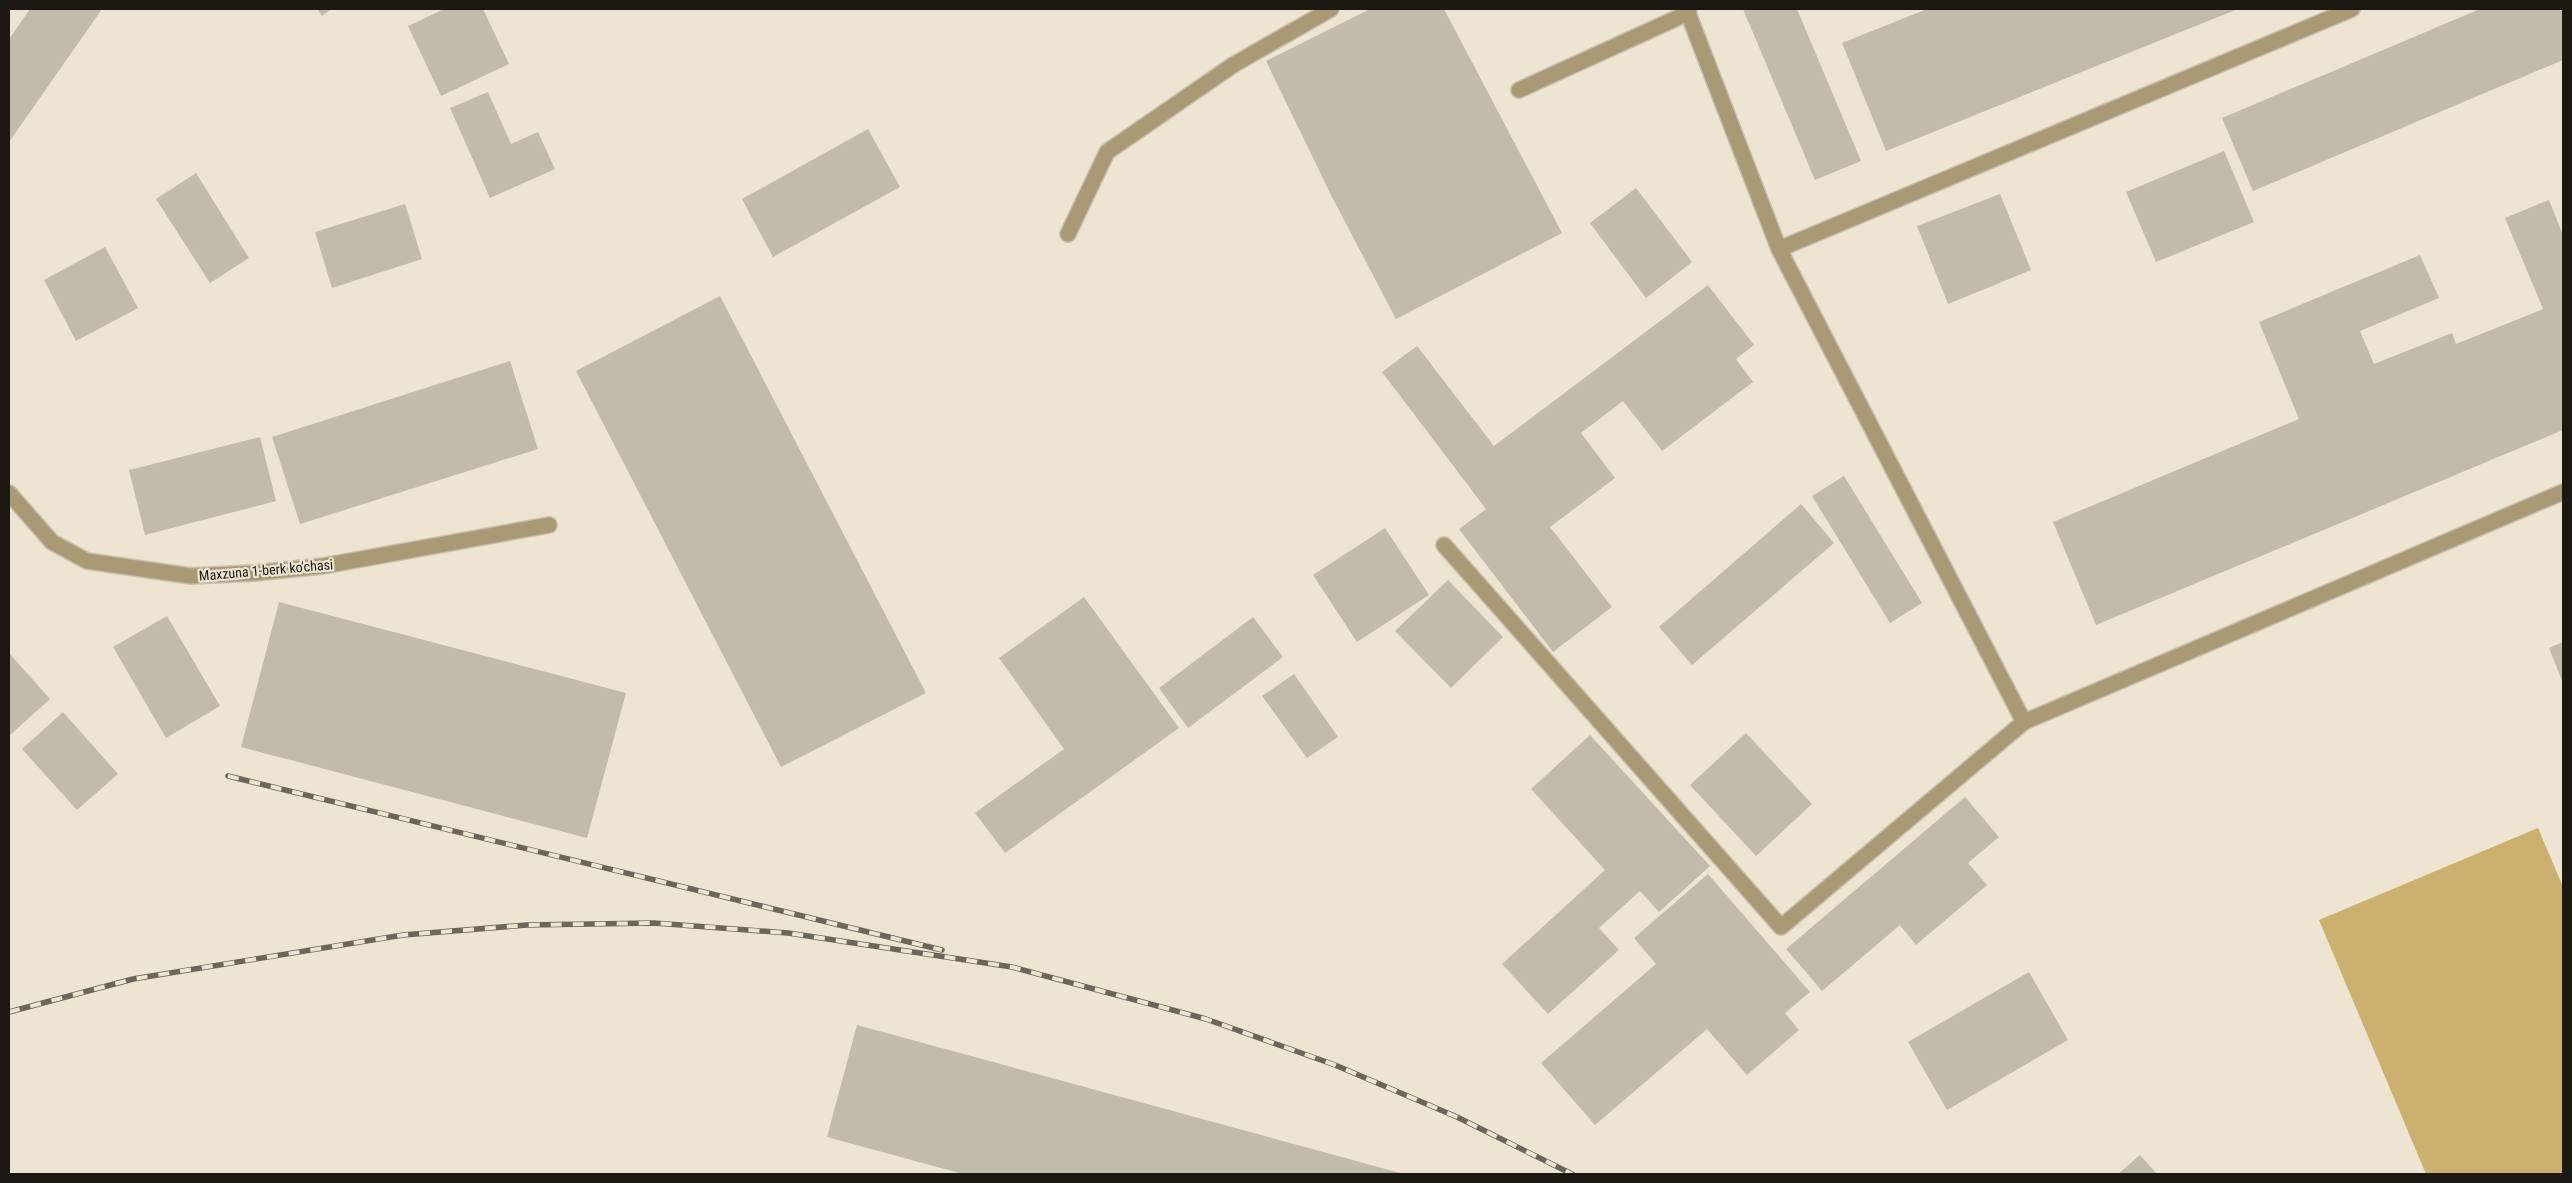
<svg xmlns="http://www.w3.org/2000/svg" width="2572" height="1183" viewBox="0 0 2572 1183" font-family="'Roboto Condensed',sans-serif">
	<rect width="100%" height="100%" fill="#ede4d1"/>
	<polygon fill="#ccb06f" points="2538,828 2563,887 2563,1174 2426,1174 2319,920"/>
	<g fill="#c3bba9">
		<polygon points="30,9 102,9 9,142 9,39"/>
		<polygon points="317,9 331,9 322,16"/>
		<polygon points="444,9 483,9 509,64 441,96 408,26"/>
		<polygon points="1370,9 1444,9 1562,233 1396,319 1331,195 1266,61"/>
		<polygon points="1743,9 1797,9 1861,161 1815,180"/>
		<polygon points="1927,9 2238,9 1886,151 1842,43"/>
		<polygon points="2480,9 2563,9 2563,60 2253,191 2222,118"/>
		<polygon points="488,92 511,144 538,132 555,169 490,198 450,108"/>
		<polygon points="868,129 900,187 773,257 742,199"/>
		<polygon points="2224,151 2254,222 2156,262 2126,192"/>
		<polygon points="196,173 249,258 210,283 156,199"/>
		<polygon points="1636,188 1692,262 1646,298 1590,223"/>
		<polygon points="2000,194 2031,270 1948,304 1917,226"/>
		<polygon points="2549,200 2563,235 2563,430 2096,625 2053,522 2299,419 2259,322 2420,255 2439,298 2360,331 2374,364 2452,333 2456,344 2543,309 2505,218"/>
		<polygon points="405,204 422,259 332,288 315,232"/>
		<polygon points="105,247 138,308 76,341 44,280"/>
		<polygon points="1708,285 1754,345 1736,359 1753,382 1662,451 1623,401 1581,433 1615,478 1550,527 1612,607 1553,652 1459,529 1486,509 1382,372 1417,346 1494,446"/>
		<polygon points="720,296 926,693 781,767 576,371"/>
		<polygon points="510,361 538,449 300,524 272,437"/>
		<polygon points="260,437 276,501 145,535 129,470"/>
		<polygon points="1844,476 1922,603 1890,623 1812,496"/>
		<polygon points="1801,504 1834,543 1692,665 1659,627"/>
		<polygon points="1385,528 1429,595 1357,642 1313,575"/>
		<polygon points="1448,580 1503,637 1451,688 1395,631"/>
		<polygon points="1084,597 1179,728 1005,853 975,813 1064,749 999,658"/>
		<polygon points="279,602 626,693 587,838 241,747"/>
		<polygon points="167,616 220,706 166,738 113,647"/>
		<polygon points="1253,617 1283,657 1188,728 1159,688"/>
		<polygon points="2563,642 2563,683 2549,648"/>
		<polygon points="9,653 50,699 10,735 9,734"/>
		<polygon points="1294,674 1338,737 1307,758 1262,696"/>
		<polygon points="63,712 118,774 77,810 22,749"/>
		<polygon points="1746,733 1812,804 1756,856 1690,785"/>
		<polygon points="1590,735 1710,866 1659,912 1640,891 1599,928 1619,950 1548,1014 1502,964 1605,870 1531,789"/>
		<polygon points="1965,797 1999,837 1968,863 1987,885 1916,945 1900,925 1822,991 1786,949"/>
		<polygon points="1708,874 1810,992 1785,1013 1799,1030 1747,1075 1707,1029 1595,1125 1541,1063 1656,964 1634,938"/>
		<polygon points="2029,972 2068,1040 1947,1110 1908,1042"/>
		<polygon points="857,1025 1404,1174 963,1174 827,1137"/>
		<polygon points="2140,1155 2157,1174 2118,1174"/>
	</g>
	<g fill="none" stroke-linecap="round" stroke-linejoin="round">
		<g stroke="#c7bfaf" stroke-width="18">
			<g id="minor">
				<polyline points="1689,9 1688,13 1779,249 2024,722"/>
				<polyline points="1519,90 1688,13"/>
				<polyline points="1068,234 1107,152 1233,65 1331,9"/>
				<polyline points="1779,249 2352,9"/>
				<polyline points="9,493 52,542 87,561 191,576 254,573 323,566 549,525"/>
				<polyline points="1444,545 1781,927 2024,722 2563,492"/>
			</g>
		</g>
		<use href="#minor" stroke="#aa9975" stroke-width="15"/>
		<g stroke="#6b665b" stroke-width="5.5">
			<g id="rail">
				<polyline points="228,776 942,950"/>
				<polyline points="9,1012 133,979 403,935 527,925 654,923 788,933 1012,967 1206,1019 1335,1065 1457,1117 1572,1174"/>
			</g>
		</g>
		<use href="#rail" stroke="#ede4d1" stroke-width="4" stroke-dasharray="11" stroke-linecap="butt"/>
	</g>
	<g text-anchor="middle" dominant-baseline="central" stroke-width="4.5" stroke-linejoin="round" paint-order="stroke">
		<g font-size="14" fill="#1b1812" stroke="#ede4d1">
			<text transform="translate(266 570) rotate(-5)">Maxzuna 1-berk ko'chasi</text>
		</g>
	</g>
	<rect width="2572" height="1183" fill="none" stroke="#1b1812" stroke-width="20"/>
</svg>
